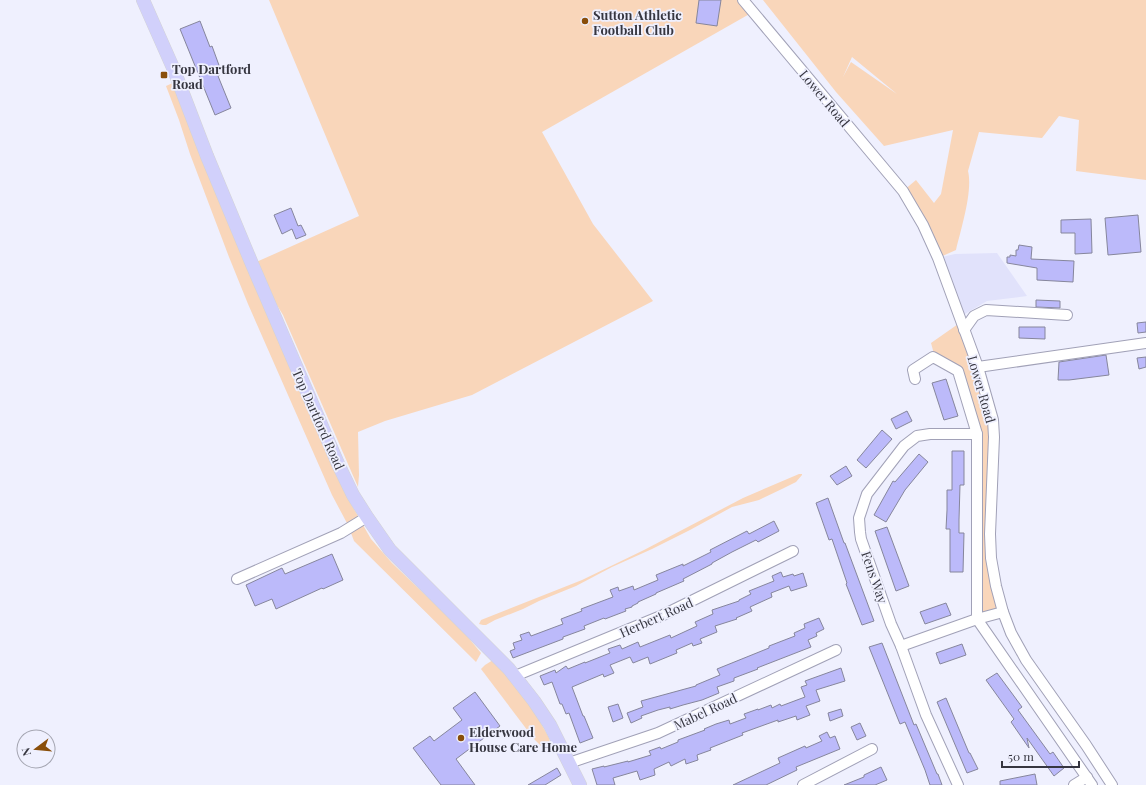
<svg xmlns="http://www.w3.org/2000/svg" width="1146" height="785" viewBox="0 0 1146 785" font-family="'Playfair Display',serif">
	<rect width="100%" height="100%" fill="#eff0fe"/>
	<polygon fill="#e1e2fb" points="997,253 1027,296 987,301 965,314 961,321 938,258 955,254"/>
	<g fill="#f9d6ba" fill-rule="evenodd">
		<polygon points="269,0 743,0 753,12 542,132 593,224 653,301 472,395 385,421 358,432 359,475 358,487 283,315 252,264 359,216"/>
		<path d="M763,0H1146V180L1076,171L1079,120L1059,116L1042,138L979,132L968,171C973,191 961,229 956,250L938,258L903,191L916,180L934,203L941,194L953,130L884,146L836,92ZM852,57L897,94L851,62L843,77Z"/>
		<polygon points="175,82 351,504 371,539 392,563 462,630 481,653 476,662 354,541 348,525 332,495 248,304 229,257 190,154 179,120 166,86"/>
		<polygon points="961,322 993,420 990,534 1003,612 978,618 977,434 955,365 934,354 931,343"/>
		<polygon points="799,474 802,474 802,475 796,482 784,488 759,500 732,507 690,530 652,549 612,567 576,586 539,601 523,609 495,620 486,625 483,625 479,624 481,620 582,580 644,550 743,498"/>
		<path d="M493,660C516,685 533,708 549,738L550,743L549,745L541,746L534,739L481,669L485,665Z"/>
	</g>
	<g fill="#bcbafa" stroke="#86869c">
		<polygon points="699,0 721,0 717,26 696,23"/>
		<polygon points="200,21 210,47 212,46 220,68 217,69 220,75 218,76 231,108 215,115 180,29"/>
		<polygon points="291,208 298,226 301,225 306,235 296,239 292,229 282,234 274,215"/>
		<polygon points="1138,215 1141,252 1108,255 1105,218"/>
		<polygon points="1091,219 1092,253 1075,254 1075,233 1061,233 1061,220"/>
		<polygon points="1019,245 1032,247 1031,259 1074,261 1073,282 1037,280 1037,268 1007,263 1007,257 1010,257 1010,255 1016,256 1016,250 1018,250"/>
		<polygon points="1036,300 1060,301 1060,308 1036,307"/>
		<polygon points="1146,322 1146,332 1138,333 1137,323"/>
		<polygon points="1019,327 1045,327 1045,339 1019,338"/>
		<polygon points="1106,355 1109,375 1069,380 1058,380 1059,362"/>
		<polygon points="1146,357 1146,367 1139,369 1137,358"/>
		<polygon points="946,379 958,416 944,420 932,383"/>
		<polygon points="907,411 912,421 896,429 891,419"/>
		<polygon points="882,430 892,439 866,468 857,460"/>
		<polygon points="952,451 964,451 964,485 960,485 959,520 959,533 964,533 963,572 950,572 950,529 946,529 947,510 947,490 952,490"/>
		<polygon points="919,454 928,462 905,490 886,522 874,515 893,481 895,482"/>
		<polygon points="846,466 852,476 837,485 830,476"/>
		<polygon points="828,498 844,543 845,543 874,621 862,625 846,584 847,583 832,539 829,540 816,503"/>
		<polygon points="774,521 779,531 758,542 756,540 732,552 712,563 712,564 683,579 684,581 656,593 656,594 638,602 638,603 632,606 632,607 625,609 626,611 605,619 604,618 584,626 585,629 563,637 563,639 513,658 510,651 515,649 513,643 522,640 520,635 529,632 531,636 563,624 561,619 582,611 581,609 613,597 610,590 618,587 619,591 633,586 634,590 658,580 656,575 683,564 683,566 711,552 710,550 747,531 749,534"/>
		<polygon points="887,527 909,586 896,591 875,531"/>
		<polygon points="332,554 343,580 323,589 322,588 276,609 272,599 255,606 246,585 282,568 285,574"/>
		<polygon points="781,572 783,577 793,574 794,576 803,573 807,586 791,591 789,586 771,593 772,597 750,607 752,611 736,618 737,619 715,626 717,632 700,639 702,643 693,646 692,643 676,650 677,653 650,664 648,657 633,663 630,657 610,665 614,673 604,677 603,674 572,687 583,716 584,716 593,738 580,743 569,713 566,714 562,704 560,704 552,682 544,685 540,676 555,670 556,673 566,666 568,669 585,662 585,663 610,653 608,649 620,645 622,649 638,642 640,647 670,635 671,638 697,626 695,622 713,614 712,610 739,601 739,600 751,594 749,591 774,581 772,576"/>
		<polygon points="946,603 951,615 925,624 920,612"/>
		<polygon points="819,618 824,629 816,633 817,636 808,640 811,647 757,668 758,669 734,678 734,681 717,687 719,693 702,700 683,705 670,709 670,707 658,710 641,716 642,718 631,723 627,713 643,707 641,701 696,686 696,685 720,675 717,669 769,648 769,646 795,636 794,633 805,628 804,624"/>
		<polygon points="882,643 914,725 916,724 937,774 938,774 942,785 930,785 925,770 905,722 900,724 869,647"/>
		<polygon points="962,644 966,655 940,664 936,653"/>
		<polygon points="841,668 845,681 816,690 820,701 806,706 810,715 797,720 796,716 778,722 778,720 742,733 743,735 710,748 711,750 697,755 698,760 686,764 685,759 671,766 669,762 654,769 655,775 640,780 637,771 613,778 615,785 597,785 592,769 604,766 604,767 628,761 628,762 651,755 649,751 660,747 661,749 678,742 678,740 705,730 704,729 716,724 729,720 730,724 746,718 744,714 758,709 758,710 771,705 772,708 780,704 781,706 805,697 801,687 807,685 805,681"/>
		<polygon points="997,673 1022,707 1018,710 1050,754 1053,752 1064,768 1054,776 1027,738 1029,748 1011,722 1014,719 986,680"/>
		<polygon points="475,692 500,726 456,759 475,785 441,785 413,748 430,736 434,741 462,720 453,708"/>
		<polygon points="946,698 969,753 970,753 978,769 967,773 937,702"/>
		<polygon points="618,704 623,718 613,722 608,707"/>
		<polygon points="841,709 843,716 830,721 828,713"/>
		<polygon points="860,723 866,736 857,740 851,727"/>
		<polygon points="827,732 830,738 835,736 840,749 796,767 797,770 766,785 733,785 780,763 778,758 805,746 806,748 822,741 819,736"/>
		<polygon points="881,767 887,780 875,785 844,785 864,777 864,775"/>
		<polygon points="557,768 561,775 545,785 528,785"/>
		<polygon points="1035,774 1037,785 1000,785 1000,781"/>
	</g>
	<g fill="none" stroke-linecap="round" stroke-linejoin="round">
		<g stroke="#a1a1b7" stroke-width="12">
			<g id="minor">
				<polyline points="743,0 903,191 923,225 938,258 978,367 993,420 994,437 990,534 991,558 996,586 1003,612 1011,633 1026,660 1086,745 1112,785"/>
				<polyline points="964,330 974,316 986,310 1067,315"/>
				<polyline points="978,367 1146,343"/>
				<polyline points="915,379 913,370 933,357 958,371 977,434 977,619 1092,785"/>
				<polyline points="237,579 341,533 367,517"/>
				<polyline points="901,646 977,619 1003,612"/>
				<polyline points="515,676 663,615 793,551"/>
				<polyline points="569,763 658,733 836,650"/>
				<polyline points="803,785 872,749"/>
				<polyline points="958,785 926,715 901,646 891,624 861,539 860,532 859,518 867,494 904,446 917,436 930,434 977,434"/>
				<polyline points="1074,785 1087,777"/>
			</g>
		</g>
		<g stroke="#d3d3d5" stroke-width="14">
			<polyline id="major" points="143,0 174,70 207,156 252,264 339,466 353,495 367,517 390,550 509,669 534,701 550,725 580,785"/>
		</g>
		<use href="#minor" stroke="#fff" stroke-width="10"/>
		<use href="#major" stroke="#d1d0fb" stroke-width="13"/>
	</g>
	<g fill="#894e0a" stroke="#eff0fe" stroke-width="1.5">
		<circle cx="585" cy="21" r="4"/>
		<rect x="160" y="71" width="8" height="8" rx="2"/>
		<circle cx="461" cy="738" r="4"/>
	</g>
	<g text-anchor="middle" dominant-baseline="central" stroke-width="3.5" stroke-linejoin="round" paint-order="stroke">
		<g font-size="13" font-weight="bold" fill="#363640" stroke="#eff0fe" text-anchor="start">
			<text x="593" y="14">Sutton Athletic<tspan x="593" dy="15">Football Club</tspan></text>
			<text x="172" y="68">Top Dartford<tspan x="172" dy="15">Road</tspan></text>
			<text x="469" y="731">Elderwood<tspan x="469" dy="15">House Care Home</tspan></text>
		</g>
		<g font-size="13" fill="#363640" stroke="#eff0fe">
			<text transform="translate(825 98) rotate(50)">Lower Road</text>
			<text transform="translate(982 389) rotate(74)">Lower Road</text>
			<text transform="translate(319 419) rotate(66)">Top Dartford Road</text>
			<text transform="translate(875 577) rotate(71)">Fens Way</text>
			<text transform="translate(656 617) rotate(-24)">Herbert Road</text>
			<text transform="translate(705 711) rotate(-25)">Mabel Road</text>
		</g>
	</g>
	<g transform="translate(36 749) rotate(254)"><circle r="19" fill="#eff0fe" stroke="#a5a6b2"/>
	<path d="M0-3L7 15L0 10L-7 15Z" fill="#894e0a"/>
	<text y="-6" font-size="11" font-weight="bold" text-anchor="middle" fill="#363640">N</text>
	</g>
	<path d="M1002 761v6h77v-6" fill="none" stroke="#363640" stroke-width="2"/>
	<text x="1008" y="761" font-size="12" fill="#363640" stroke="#eff0fe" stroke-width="3" paint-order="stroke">50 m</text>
</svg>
